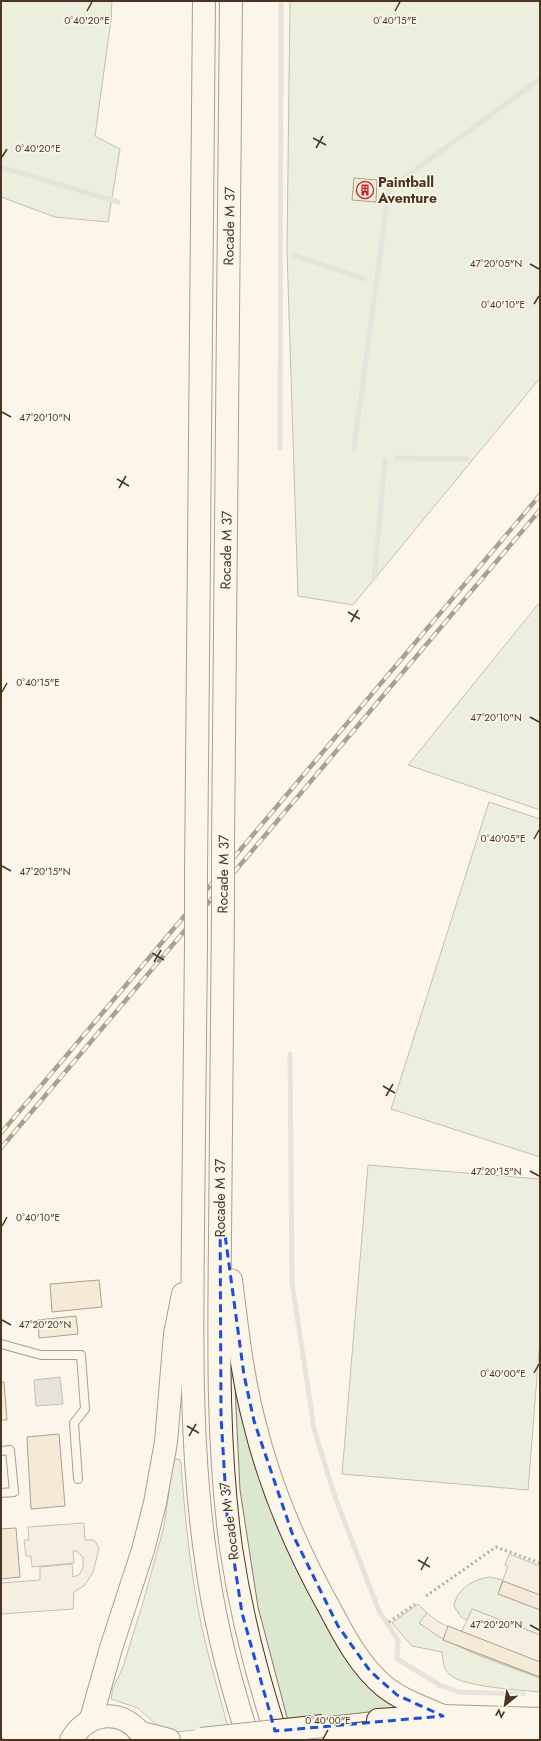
<svg xmlns="http://www.w3.org/2000/svg" width="541" height="1741" viewBox="0 0 541 1741" font-family="Jost,sans-serif">
	<rect width="100%" height="100%" fill="#fbf6e9"/>
	<g fill="#dce7d0" stroke="#887966">
		<polygon points="1,1 112,1 111,20 95,136 120,149 108,222 55,217 1,197"/>
		<polygon points="290,1 540,1 540,378 353,605 298,596 287,251"/>
		<polygon points="540,602 540,810 408,765"/>
		<polygon points="489,802 540,819 540,1157 391,1109"/>
		<polygon points="368,1165 540,1179 540,1339 528,1490 342,1474"/>
		<polygon points="235,1387 281,1527 396,1704 396,1709 288,1721 258,1607 240,1490"/>
		<path d="M177,1459H179L181,1463C184,1506 188,1548 195,1591C202,1637 216,1682 228,1727L174,1732L161,1729L138,1708L111,1699L113,1688L123,1667L144,1599L164,1527L173,1461Z"/>
		<path d="M490,1577L503,1580L499,1591L540,1606V1635L472,1609L467,1620L461,1617L454,1606C457,1588 474,1579 490,1577Z"/>
		<path d="M418,1604L427,1613L419,1623C454,1649 499,1663 540,1678V1692C520,1690 464,1687 450,1675C443,1669 443,1660 442,1652L412,1646L392,1623Z"/>
	</g>
	<g fill="#ede7d9" stroke="#887966">
		<polygon points="84,1523 85,1540 94,1540 97,1544 99,1549 93,1572 85,1585 74,1592 73,1609 1,1614 1,1583 40,1580 40,1567 72,1564 73,1577 79,1575 83,1568 83,1557 76,1551 73,1551 74,1563 32,1567 31,1556 26,1556 24,1540 29,1540 28,1527"/>
		<polygon points="509,1554 540,1566 540,1606 499,1591 508,1566 505,1565"/>
		<polygon points="472,1609 540,1635 540,1678 456,1645 441,1638 419,1623 427,1613 437,1621 461,1633"/>
	</g>
	<polygon fill="#c9cecd" stroke="#887966" points="60,1377 63,1404 36,1406 34,1380"/>
	<g fill="none" stroke-linecap="round" stroke-linejoin="round">
		<g stroke="#c9cecd" stroke-width="5">
			<polyline points="1,167 118,202"/>
			<polyline points="294,255 364,279"/>
			<polyline points="280,448 281,1"/>
			<polyline points="354,448 389,189 540,79"/>
			<polyline points="397,458 467,459"/>
			<polyline points="374,579 385,460"/>
			<polyline points="290,1054 292,1282 314,1429 335,1497 379,1611 398,1640 397,1659 440,1685"/>
			<polyline points="439,1686 443,1686 458,1692 523,1694"/>
		</g>
	</g>
	<g fill="#ecdcbc" stroke="#4a3520">
		<polygon points="354,178 377,180 376,202 352,200"/>
		<polygon points="99,1280 102,1307 52,1312 50,1284"/>
		<polygon points="76,1316 78,1334 39,1338 38,1320"/>
		<polygon points="1,1382 4,1382 7,1420 1,1420"/>
		<polygon points="59,1434 65,1506 31,1509 27,1437"/>
		<polygon points="16,1528 20,1577 1,1579 1,1529"/>
		<polygon points="503,1581 540,1595 540,1610 498,1594"/>
		<polygon points="448,1626 540,1662 540,1677 443,1640"/>
	</g>
	<g fill="none" stroke-linecap="round" stroke-linejoin="round">
		<g stroke="#4a3520" stroke-width="10">
			<g id="lane">
				<polyline points="1,1344 41,1355 81,1355 85,1409 74,1423 78,1479"/>
				<polyline points="1,1451 10,1450 14,1492 1,1493"/>
			</g>
		</g>
		<g stroke="#4a3520" stroke-width="24">
			<g id="secondary">
				<polyline points="378,1720 443,1716 540,1719"/>
				<polyline points="141,1733 169,1740"/>
				<path d="M71,1740C89,1709 127,1708 145,1740"/>
				<polyline points="300,1740 377,1732 469,1738 540,1739"/>
			</g>
		</g>
		<g stroke="#4a3520" stroke-width="24">
			<g id="highway">
				<polyline points="223,844 231,1"/>
				<polyline points="196,876 204,1"/>
				<path d="M223,910C222,1019 221,1128 220,1238C219,1341 217,1445 231,1548C241,1614 257,1677 278,1740"/>
				<path d="M196,942C195,1038 194,1133 193,1229C192,1336 190,1445 205,1552C213,1616 229,1679 249,1740"/>
				<path d="M231,1280C237,1327 242,1375 254,1421C270,1487 297,1550 330,1609C344,1636 360,1666 384,1686C401,1700 423,1707 443,1716"/>
				<polyline points="91,1719 111,1648 143,1550 155,1503 166,1442 175,1334 183,1294"/>
				<polyline points="458,1740 469,1738"/>
			</g>
		</g>
		<use href="#lane" stroke="#fbf6e9" stroke-width="8"/>
		<use href="#secondary" stroke="#fbf6e9" stroke-width="22"/>
		<use href="#highway" stroke="#fbf6e9" stroke-width="22"/>
		<g stroke="#4a3520" stroke-width="4.5">
			<g id="rail">
				<polyline points="1,1133 540,495"/>
				<polyline points="1,1148 540,510"/>
			</g>
		</g>
		<use href="#rail" stroke="#fbf6e9" stroke-width="3" stroke-dasharray="9" stroke-linecap="butt"/>
		<g stroke="#4a3520" stroke-width="24" stroke-linecap="butt">
			<polyline id="secondary-bridge" points="201,1739 323,1726"/>
		</g>
		<g stroke="#4a3520" stroke-width="24" stroke-linecap="butt">
			<g id="highway-bridge">
				<polyline points="223,910 223,844"/>
				<polyline points="196,942 196,876"/>
			</g>
		</g>
		<use href="#secondary-bridge" stroke="#fbf6e9" stroke-width="22"/>
		<use href="#highway-bridge" stroke="#fbf6e9" stroke-width="22"/>
		<g stroke="#436837" stroke-width="3" stroke-dasharray="2 3" stroke-linecap="butt">
			<polyline points="426,1596 496,1547 540,1563"/>
			<polyline points="389,1622 415,1604"/>
		</g>
		<polyline stroke="#c62828" stroke-width="1" stroke-dasharray="14 3 2 3" stroke-linecap="butt" points="1,1737 5,1740"/>
	</g>
	<path d="M0 0H541V1741H0ZM220,1198L244,1375L254,1421L292,1533L338,1626L370,1671L397,1695L443,1716L275,1731L242,1613L227,1515L221,1417Z" fill="#fbf6e9" fill-opacity=".55" fill-rule="evenodd"/>
	<path fill="none" stroke="#1d4ed8" stroke-width="3" stroke-dasharray="8 5" stroke-linejoin="round" d="M220,1198L244,1375L254,1421L292,1533L338,1626L370,1671L397,1695L443,1716L275,1731L242,1613L227,1515L221,1417Z"/>
	<path fill="none" stroke="#4a3520" stroke-width="1.5" d="M87,11L92,2M395,11L400,2M313,138L326,145M316,148L323,136M2,157L7,149M530,264L539,269M534,304L539,296M2,412L11,417M117,479L129,486M119,488L126,476M348,612L360,619M351,622L358,610M2,692L7,683M530,717L539,722M534,839L539,830M2,866L11,871M152,953L164,960M154,962L161,950M383,1086L395,1093M386,1096L393,1084M530,1171L539,1176M2,1226L7,1217M2,1320L11,1325M534,1373L539,1364M187,1426L199,1433M189,1436L196,1424M418,1560L430,1567M421,1570L428,1557M530,1625L539,1630M323,1739L328,1730"/>
	<defs>
		<g id="building-ring" transform="scale(0.9)"><circle r="9.5" fill="#fbf6e9" stroke="#c62828" stroke-width="1.5"/><path d="M-4-6H4V6H1V3H-1V6H-4ZM-2.5-4.3h1.7v1.8h-1.7ZM.8-4.3h1.7v1.8H.8ZM-2.5-1h1.7V.8h-1.7ZM.8-1h1.7V.8H.8Z" fill="#c62828"/></g>
	</defs>
	<g fill-rule="evenodd">
		<use href="#building-ring" x="365" y="190"/>
	</g>
	<g text-anchor="middle" dominant-baseline="central" stroke-width="3" stroke-linejoin="round" paint-order="stroke">
		<g font-size="14" font-weight="bold" fill="#4a3520" stroke="#fbf6e9" text-anchor="start">
			<text x="378" y="182">Paintball<tspan x="378" dy="16">Aventure</tspan></text>
		</g>
		<g font-size="14" fill="#4a3520" stroke="#fbf6e9">
			<text transform="translate(229 226) rotate(-89)">Rocade M 37</text>
			<text transform="translate(226 550) rotate(-89)">Rocade M 37</text>
			<text transform="translate(223 874) rotate(-89)">Rocade M 37</text>
			<text transform="translate(220 1198) rotate(-90)">Rocade M 37</text>
			<text transform="translate(229 1521) rotate(-97)">Rocade M 37</text>
		</g>
	</g>
	<g font-size="10" text-anchor="middle" fill="#4a3520" stroke="#fbf6e9" stroke-width="3" stroke-linejoin="round" paint-order="stroke">
		<text x="87" y="24">0°40'20"E</text>
		<text x="395" y="24">0°40'15"E</text>
		<text x="38" y="152">0°40'20"E</text>
		<text x="496" y="267">47°20'05"N</text>
		<text x="503" y="308">0°40'10"E</text>
		<text x="45" y="421">47°20'10"N</text>
		<text x="38" y="686">0°40'15"E</text>
		<text x="496" y="721">47°20'10"N</text>
		<text x="503" y="842">0°40'05"E</text>
		<text x="45" y="875">47°20'15"N</text>
		<text x="496" y="1175">47°20'15"N</text>
		<text x="38" y="1221">0°40'10"E</text>
		<text x="45" y="1328">47°20'20"N</text>
		<text x="503" y="1377">0°40'00"E</text>
		<text x="496" y="1628">47°20'20"N</text>
		<text x="328" y="1724">0°40'00"E</text>
	</g>
	<rect width="541" height="1741" fill="none" stroke="#4a3520" stroke-width="4"/>
	<g transform="translate(505 1705) rotate(210)" stroke="#fbf6e9" stroke-width="3" paint-order="stroke">
	<path d="M0-3L7 15L0 10L-7 15Z" fill="#4a3520"/>
	<text y="-6" font-size="11" font-weight="bold" text-anchor="middle" fill="#4a3520">N</text>
	</g>
</svg>
